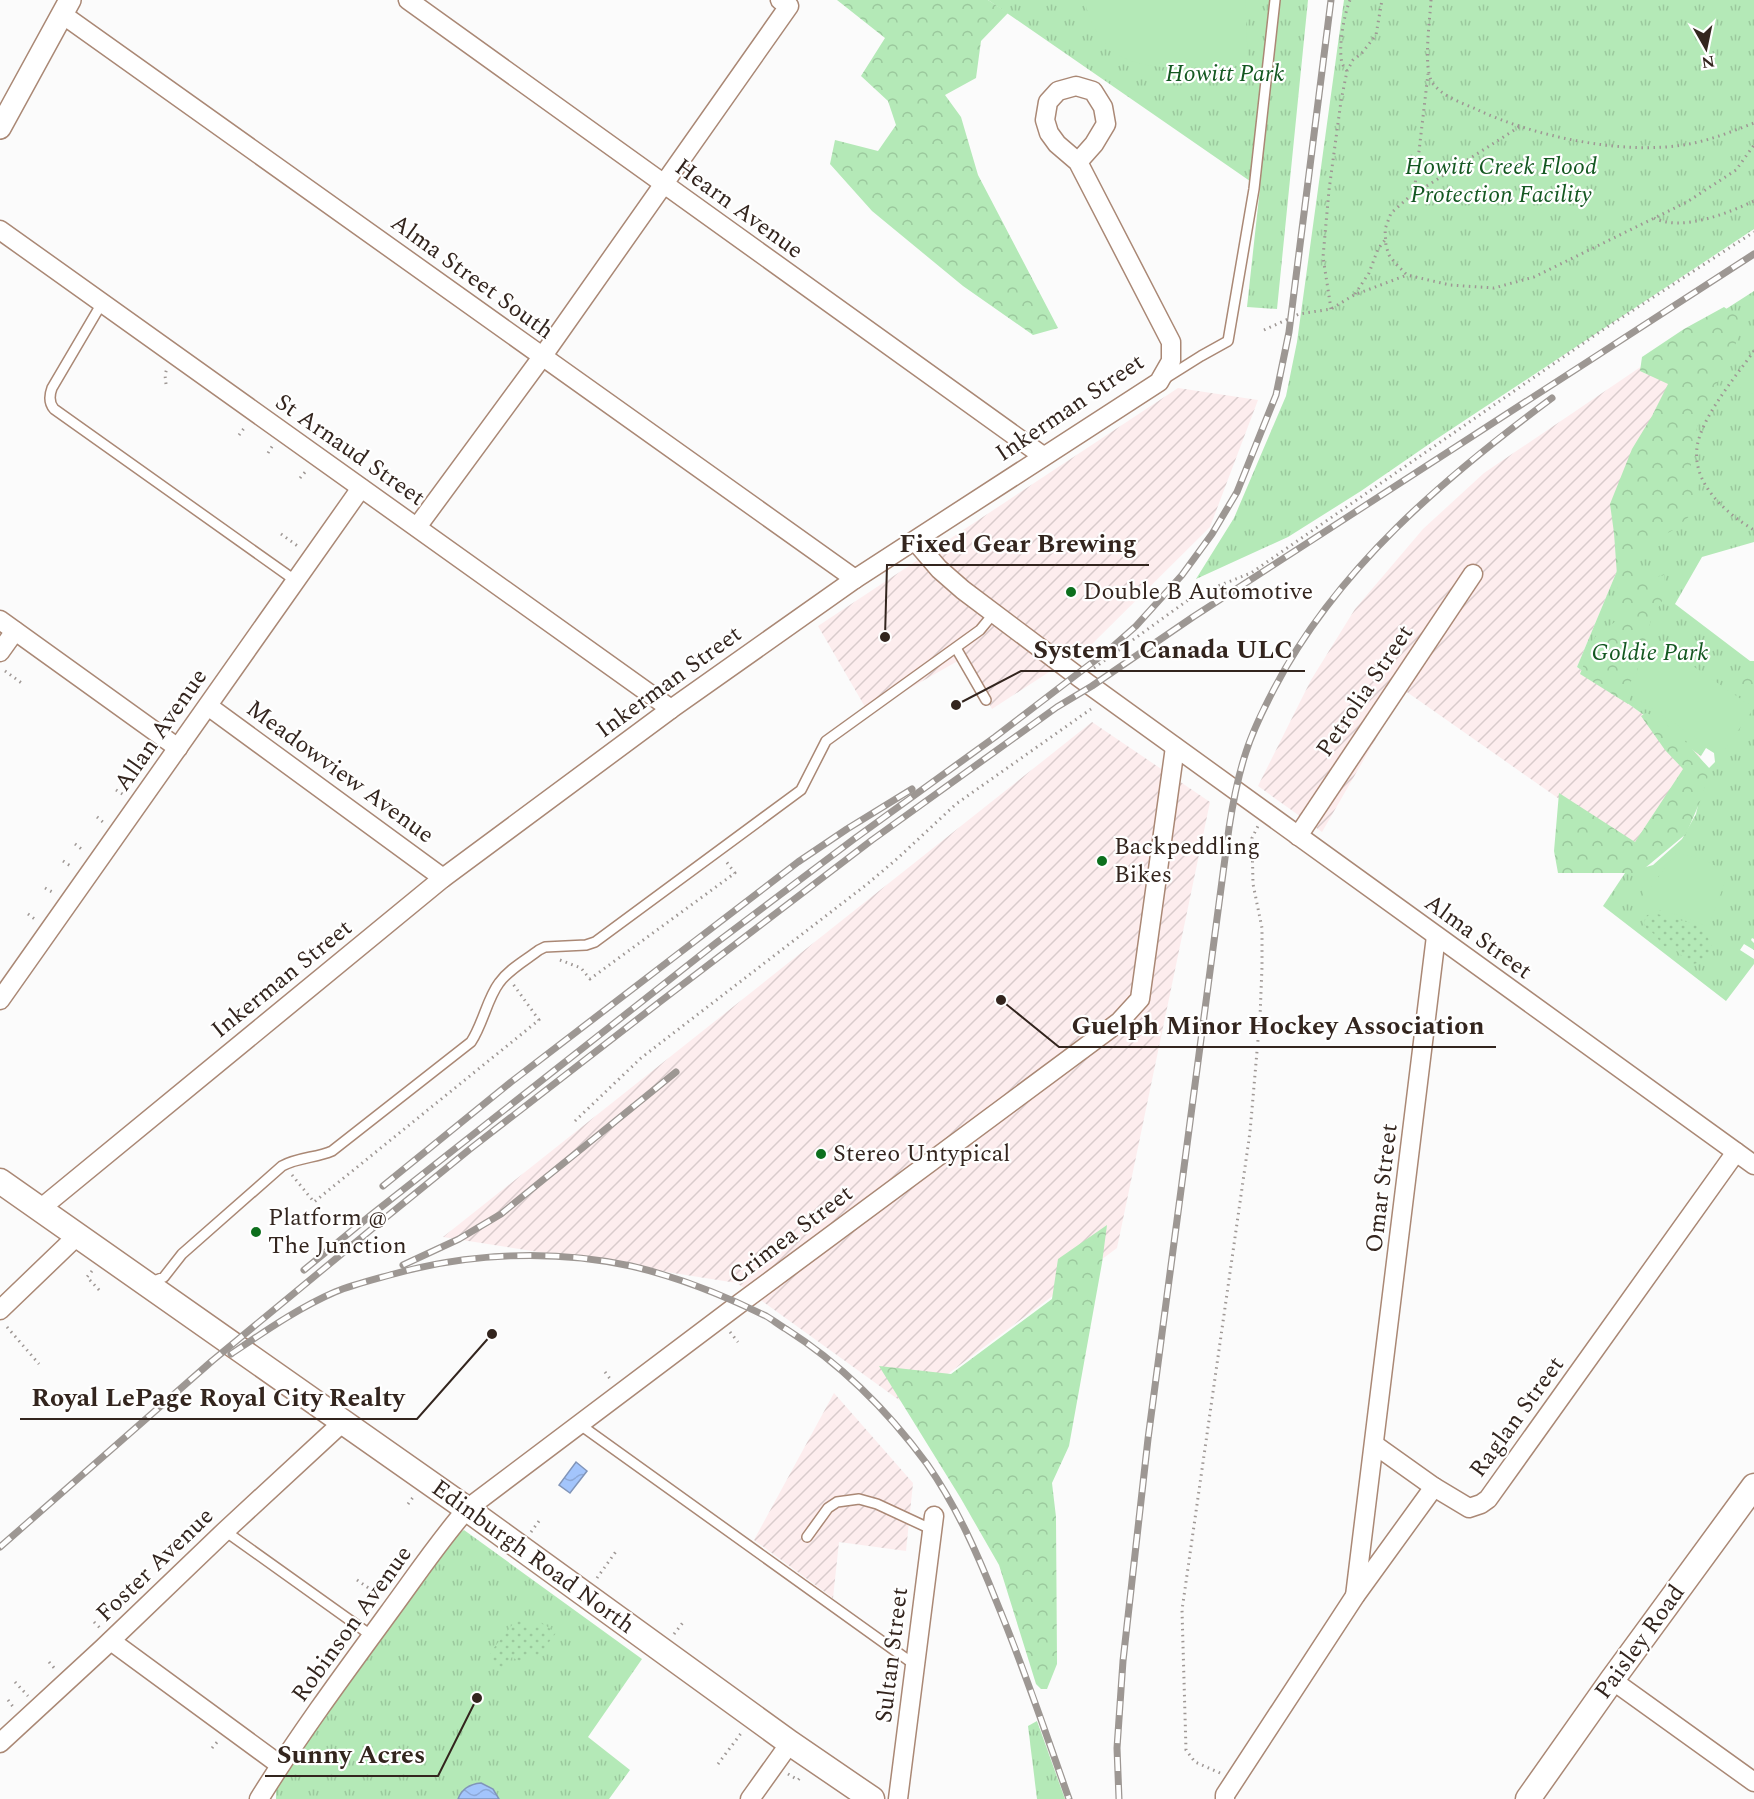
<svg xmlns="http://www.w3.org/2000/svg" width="1754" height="1799" viewBox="0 0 1754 1799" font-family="Spectral,serif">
	<defs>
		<pattern id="industrial-furrows" width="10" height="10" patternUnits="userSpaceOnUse" patternTransform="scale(1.5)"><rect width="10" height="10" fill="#fdedee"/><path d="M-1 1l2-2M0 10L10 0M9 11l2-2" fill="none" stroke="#d9cbcc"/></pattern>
		<pattern id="grass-tufts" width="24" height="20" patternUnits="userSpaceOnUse" patternTransform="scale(1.5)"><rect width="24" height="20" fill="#b4e9b7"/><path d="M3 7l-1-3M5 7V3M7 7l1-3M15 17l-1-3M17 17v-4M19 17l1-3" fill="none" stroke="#9bc89d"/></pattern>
		<pattern id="forest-crowns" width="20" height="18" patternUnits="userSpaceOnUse" patternTransform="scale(1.5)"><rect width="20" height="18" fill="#b4e9b7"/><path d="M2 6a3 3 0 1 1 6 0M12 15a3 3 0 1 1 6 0" fill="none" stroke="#9bc89d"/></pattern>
		<pattern id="garden-dots" width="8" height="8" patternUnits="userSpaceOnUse" patternTransform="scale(1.5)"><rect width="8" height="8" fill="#b4e9b7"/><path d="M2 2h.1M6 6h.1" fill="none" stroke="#9bc89d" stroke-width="1.8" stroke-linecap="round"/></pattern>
		<pattern id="water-waves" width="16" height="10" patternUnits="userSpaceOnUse" patternTransform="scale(1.5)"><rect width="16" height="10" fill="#a3c5fc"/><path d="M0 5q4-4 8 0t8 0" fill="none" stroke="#8da9d8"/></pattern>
	</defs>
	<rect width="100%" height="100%" fill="#fbfbfb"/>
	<g fill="url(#industrial-furrows)">
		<polygon points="1726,309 1577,667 1701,756 1639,855 1404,690 1322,832 1258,786 1311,680 1355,609 1423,529 1484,473"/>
		<polygon points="1178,388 1258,400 1210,527 1092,644 992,709 963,658 868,712 818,626"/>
		<polygon points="1092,722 1210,802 1117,1248 906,1405 737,1283 443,1237"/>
		<polygon points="834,1393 913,1483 906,1551 839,1542 833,1598 754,1540"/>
	</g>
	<g fill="url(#grass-tufts)">
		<polygon points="988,0 1308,0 1277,309 1247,307 1260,188"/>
		<polygon points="1344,0 1754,0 1754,229 1435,440 1361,491 1288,537 1196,579 1234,518 1286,396 1297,342"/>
		<polygon points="1754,291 1754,542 1702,557 1675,604 1754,664 1754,939 1752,938 1751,940 1754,943 1754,950 1744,944 1740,950 1754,959 1754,964 1726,1001 1603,906 1625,873 1653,865 1682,839 1696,814 1706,771 1715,762 1714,753 1706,748 1701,756 1577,667 1726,309"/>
		<polygon points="464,1530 642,1659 588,1737 630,1770 609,1799 276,1799 276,1786 284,1774 451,1543 458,1534"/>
		<polygon points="1037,1721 1065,1799 1037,1799 1028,1726"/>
	</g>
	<g fill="url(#forest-crowns)">
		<polygon points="837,0 988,0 1008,13 981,41 976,78 945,95 961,117 978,175 1058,328 1033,335 963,286 872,211 830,164 835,140 878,151 896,125 888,101 861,76 885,38"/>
		<polygon points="1724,307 1737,316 1741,323 1736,343 1726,368 1713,390 1697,427 1690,472 1699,492 1693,513 1675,529 1640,548 1632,566 1648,579 1664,575 1666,594 1651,620 1628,704 1580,674 1595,637 1620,618 1614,533 1610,504 1632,449 1652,416 1668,384 1640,371 1642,357 1684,329"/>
		<polygon points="1745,661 1754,661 1754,702 1740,692 1736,676"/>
		<path d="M1646,713C1670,720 1693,751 1710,769L1702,797L1686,834L1639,873H1558L1554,851L1559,793L1635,842L1683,769L1665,750L1641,716Z"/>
		<polygon points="1107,1225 1102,1263 1069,1446 1052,1483 1056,1517 1057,1664 1047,1689 1041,1689 1036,1684 999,1565 960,1497 879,1366 951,1374 1052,1299 1058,1259"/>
	</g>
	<g fill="url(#garden-dots)">
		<path d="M1657,914L1698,925C1706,931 1709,940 1713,949C1709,958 1701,964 1690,964L1675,949L1664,946L1653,933L1647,929L1644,923L1647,915Z"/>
		<polygon points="517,1619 532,1628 538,1620 556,1633 539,1655 535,1656 530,1652 521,1662 512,1657 504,1669 488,1658 493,1649"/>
	</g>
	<g fill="#b4e9b7">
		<path d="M1084,0H1245L1248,63C1211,67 1149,75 1117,54C1098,42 1090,20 1084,0Z"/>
		<polygon points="1754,351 1754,394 1746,391 1733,381"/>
		<polygon points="1658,642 1754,708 1721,755 1625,690"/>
		<polygon points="1676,853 1704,860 1725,871 1725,882 1709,925 1707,926 1672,913 1657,910 1654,914 1650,914 1643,896 1642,887 1651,887"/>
	</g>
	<g fill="url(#water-waves)" stroke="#8195b9" stroke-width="1.5">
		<polygon points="576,1462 587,1471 570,1493 559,1485"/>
		<path d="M481,1783L493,1789L499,1799H458C462,1788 470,1784 481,1783Z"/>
	</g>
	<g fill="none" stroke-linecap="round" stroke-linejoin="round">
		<g stroke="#aa8875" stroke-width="12">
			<g id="service">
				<path d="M102,303L52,388C49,396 49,403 54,409L296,581"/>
				<polyline points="1166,378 1201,356 1228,341 1254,189 1275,0"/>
				<polyline points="956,648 986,700"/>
				<path d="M149,1283L164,1277L182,1254L282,1166C299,1157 316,1158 332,1151L471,1042C483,1024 487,999 499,983C509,969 526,960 539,950L545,947L586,945L595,942L801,790L826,741L980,630L994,613"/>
				<polyline points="579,1424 915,1665"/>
				<polyline points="225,1531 372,1636"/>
				<polyline points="807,1537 828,1508 837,1502 859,1499 877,1504 933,1530"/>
			</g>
		</g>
		<g stroke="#aa8875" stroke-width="21">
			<g id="minor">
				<polyline points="408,0 1043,456"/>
				<polyline points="62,14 855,579"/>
				<polyline points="0,230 671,709"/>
				<polyline points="417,527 542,357 789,6 780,0"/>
				<polyline points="915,541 939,569 963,590 1080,678 1754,1165"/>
				<polyline points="0,620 178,748"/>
				<polyline points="0,652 15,631"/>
				<polyline points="208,706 443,878"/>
				<polyline points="1298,836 1473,574"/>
				<polyline points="0,1000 361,488"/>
				<polyline points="40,1209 443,878 671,709 855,579 1159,382 1171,361 1171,342 1078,162 1057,144 1049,133 1045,120 1048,102 1058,91 1076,86 1093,91 1103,107 1106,124 1094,144 1078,162"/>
				<polyline points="0,1310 78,1235"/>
				<polyline points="1375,1445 1434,1487 1469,1508 1481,1504 1488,1499 1736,1152"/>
				<polyline points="1355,1596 1436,936"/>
				<polyline points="111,1641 280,1765"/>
				<polyline points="1612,1680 1754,1782"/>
				<polyline points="0,1743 103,1648 225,1531 343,1422"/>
				<path d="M259,1799C298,1736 343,1675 387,1615C413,1580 438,1542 467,1509L735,1307L1119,1022L1140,999L1175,747"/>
				<polyline points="750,1799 790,1743"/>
				<polyline points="898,1799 934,1516"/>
				<polyline points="1225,1799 1225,1795 1355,1596 1434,1487"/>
			</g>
		</g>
		<g stroke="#aa8875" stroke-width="24">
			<polyline id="tertiary" points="0,128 70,0"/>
		</g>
		<g stroke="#aa8875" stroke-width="27">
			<g id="secondary">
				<polyline points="0,1181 467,1509 790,1743 872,1799"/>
				<polyline points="1528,1799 1612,1680 1754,1486"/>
			</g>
		</g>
		<g stroke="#9e9794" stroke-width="3" stroke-dasharray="1.5 4.5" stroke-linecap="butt">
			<path d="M1431,0C1430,19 1423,67 1432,82C1442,97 1463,103 1478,110C1536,137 1626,156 1689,144C1711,140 1733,131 1754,123"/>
			<path d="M1347,71C1346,70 1342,64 1342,63C1338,47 1344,15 1350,0"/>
			<polyline points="1519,127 1408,198 1391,213 1385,229 1386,246 1389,255 1395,263 1407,275 1450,285 1494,288 1534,277 1687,202 1736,170 1754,145"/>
			<polyline points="1414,194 1428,74"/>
			<path d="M1654,218C1682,232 1728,213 1754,201"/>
			<polyline points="1355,294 1369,273 1378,249 1385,240"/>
			<polyline points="1331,309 1323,257 1329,190 1341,101 1347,71 1353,60 1362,53 1376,35 1382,0"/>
			<polyline points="1264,330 1299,314 1331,309 1354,295 1407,275"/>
			<path d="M1754,351C1736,376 1705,413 1698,442C1689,481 1724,512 1754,530"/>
			<polyline points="166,384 165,375 167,368"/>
			<polyline points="239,435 245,427"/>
			<polyline points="268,453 273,445"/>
			<polyline points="300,478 307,470"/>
			<polyline points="281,534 299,547"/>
			<polyline points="1094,668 1195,595 1251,573 1601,331 1754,232"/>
			<polyline points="5,671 23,684"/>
			<polyline points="116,790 124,795"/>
			<polyline points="97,817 104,823"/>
			<polyline points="75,844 84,851"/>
			<polyline points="63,861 72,867"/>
			<polyline points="45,888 54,893"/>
			<polyline points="28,914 36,920"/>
			<polyline points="560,960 581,968 590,979 735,873 725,860"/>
			<polyline points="575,1121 641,1058 866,885 898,858 956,804 1091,709"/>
			<polyline points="292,1175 314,1202 539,1020 513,984"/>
			<polyline points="92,1271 87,1277 101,1292"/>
			<polyline points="7,1327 39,1364"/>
			<polyline points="730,1332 738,1342"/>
			<polyline points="605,1372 611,1380"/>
			<polyline points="408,1504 414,1496"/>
			<polyline points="531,1532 539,1521"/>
			<polyline points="161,1555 168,1562"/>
			<polyline points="597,1578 617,1550"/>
			<polyline points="357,1580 380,1596"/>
			<polyline points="130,1585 137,1592"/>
			<polyline points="94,1622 101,1629"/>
			<polyline points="674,1634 684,1621"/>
			<polyline points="49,1662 56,1670"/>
			<polyline points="15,1682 28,1696"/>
			<polyline points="8,1700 14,1708"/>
			<polyline points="212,1748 219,1740"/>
			<polyline points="718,1764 742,1732"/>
			<polyline points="1220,1773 1195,1762 1186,1750 1182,1610 1250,1132 1260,1017 1262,967 1262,928 1253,884 1252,838 1258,826"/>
			<polyline points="788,1774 798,1780 802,1776"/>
		</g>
		<use href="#service" stroke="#fff" stroke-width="9"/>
		<use href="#minor" stroke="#fff" stroke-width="18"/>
		<use href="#tertiary" stroke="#fff" stroke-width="21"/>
		<use href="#secondary" stroke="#fff" stroke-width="24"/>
		<g stroke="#9d9793" stroke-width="7">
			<g id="rail">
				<polyline points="383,1186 511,1082 798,862 847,829 912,789"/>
				<polyline points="403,1265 459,1239 501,1214 676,1072"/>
				<polyline points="304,1270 371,1215 716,943 854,839 995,737 1110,649 1136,626 1182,575 1212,534 1237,492 1276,395 1289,332 1331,0"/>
				<path d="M231,1354C264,1332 298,1308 335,1292C352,1285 372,1280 390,1275C467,1253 552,1249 631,1266C678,1277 723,1295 766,1316C773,1320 779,1325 786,1329C841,1364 888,1411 927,1464C957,1507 978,1555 997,1603C1024,1668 1046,1734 1069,1799"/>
				<polyline points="0,1547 212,1361 379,1223 470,1149 661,1001 872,840 1057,707 1092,686 1193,617 1754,254"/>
				<path d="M1119,1799L1117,1748L1123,1661L1148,1439L1229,828C1233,802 1238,776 1246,752C1253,730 1263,710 1274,689C1337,568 1444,478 1552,398"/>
			</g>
		</g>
		<use href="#rail" stroke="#fff" stroke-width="4.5" stroke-dasharray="14" stroke-linecap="butt"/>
	</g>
	<g fill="#0d6f1d" stroke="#fff" stroke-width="2">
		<circle cx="1071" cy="592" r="6"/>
		<circle cx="1102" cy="861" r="6"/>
		<circle cx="821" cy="1154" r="6"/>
		<circle cx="256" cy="1232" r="6"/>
	</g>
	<g text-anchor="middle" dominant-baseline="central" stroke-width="4.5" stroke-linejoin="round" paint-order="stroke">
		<g font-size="24" font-style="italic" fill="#145821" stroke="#fff">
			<text x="1225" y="74">Howitt Park</text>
			<text x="1501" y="167">Howitt Creek Flood<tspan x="1501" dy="28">Protection Facility</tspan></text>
			<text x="1650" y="653">Goldie Park</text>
		</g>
		<g font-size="24" fill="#33251e" stroke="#fff">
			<text transform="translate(739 209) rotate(36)">Hearn Avenue</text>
			<text transform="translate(472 277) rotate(36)">Alma Street South</text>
			<text transform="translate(1070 408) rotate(-34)">Inkerman Street</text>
			<text transform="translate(350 450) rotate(35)">St Arnaud Street</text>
			<text transform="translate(669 682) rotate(-36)">Inkerman Street</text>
			<text transform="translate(1365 691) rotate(-56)">Petrolia Street</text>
			<text transform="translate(161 730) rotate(-55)">Allan Avenue</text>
			<text transform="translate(340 772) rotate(36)">Meadowview Avenue</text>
			<text transform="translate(1478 937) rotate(36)">Alma Street</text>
			<text transform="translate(282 979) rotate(-39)">Inkerman Street</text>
			<text transform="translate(1382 1188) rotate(-83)">Omar Street</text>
			<text transform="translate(791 1235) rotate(-37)">Crimea Street</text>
			<text transform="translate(1517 1417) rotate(-54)">Raglan Street</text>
			<text transform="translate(533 1557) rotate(36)">Edinburgh Road North</text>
			<text transform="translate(155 1565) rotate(-44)">Foster Avenue</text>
			<text transform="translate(352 1624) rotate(-54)">Robinson Avenue</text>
			<text transform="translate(1640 1642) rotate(-54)">Paisley Road</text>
			<text transform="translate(892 1655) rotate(-83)">Sultan Street</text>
		</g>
		<g font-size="24" fill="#33251e" stroke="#fff" text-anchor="start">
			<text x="1083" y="592">Double B Automotive</text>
			<text x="1114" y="847">Backpeddling<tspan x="1114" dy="28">Bikes</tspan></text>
			<text x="833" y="1154">Stereo Untypical</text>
			<text x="268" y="1218">Platform @<tspan x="268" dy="28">The Junction</tspan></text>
		</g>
	</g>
	<path fill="none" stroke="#33251e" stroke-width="2" d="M885 637L887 565H1149M956 705L1021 671H1305M1001 1000L1059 1047H1496M492 1334L417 1419H20M477 1698L438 1776H265"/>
	<g fill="#33251e" stroke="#fff" stroke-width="2">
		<circle cx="885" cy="637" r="6"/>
		<circle cx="956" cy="705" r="6"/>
		<circle cx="1001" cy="1000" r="6"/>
		<circle cx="492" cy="1334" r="6"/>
		<circle cx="477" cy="1698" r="6"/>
	</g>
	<g font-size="26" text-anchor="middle" font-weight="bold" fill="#33251e" stroke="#fff" stroke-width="4.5" stroke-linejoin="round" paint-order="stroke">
		<text x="1018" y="552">Fixed Gear Brewing</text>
		<text x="1163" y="658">System1 Canada ULC</text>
		<text x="1278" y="1034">Guelph Minor Hockey Association</text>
		<text x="218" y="1406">Royal LePage Royal City Realty</text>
		<text x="351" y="1763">Sunny Acres</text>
	</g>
	<g transform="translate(1706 48) rotate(171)" stroke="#ffffff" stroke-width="4.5" paint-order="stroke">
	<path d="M0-4.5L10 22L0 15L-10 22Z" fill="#33251e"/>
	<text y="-9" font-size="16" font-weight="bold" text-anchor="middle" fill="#33251e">N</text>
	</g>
</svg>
